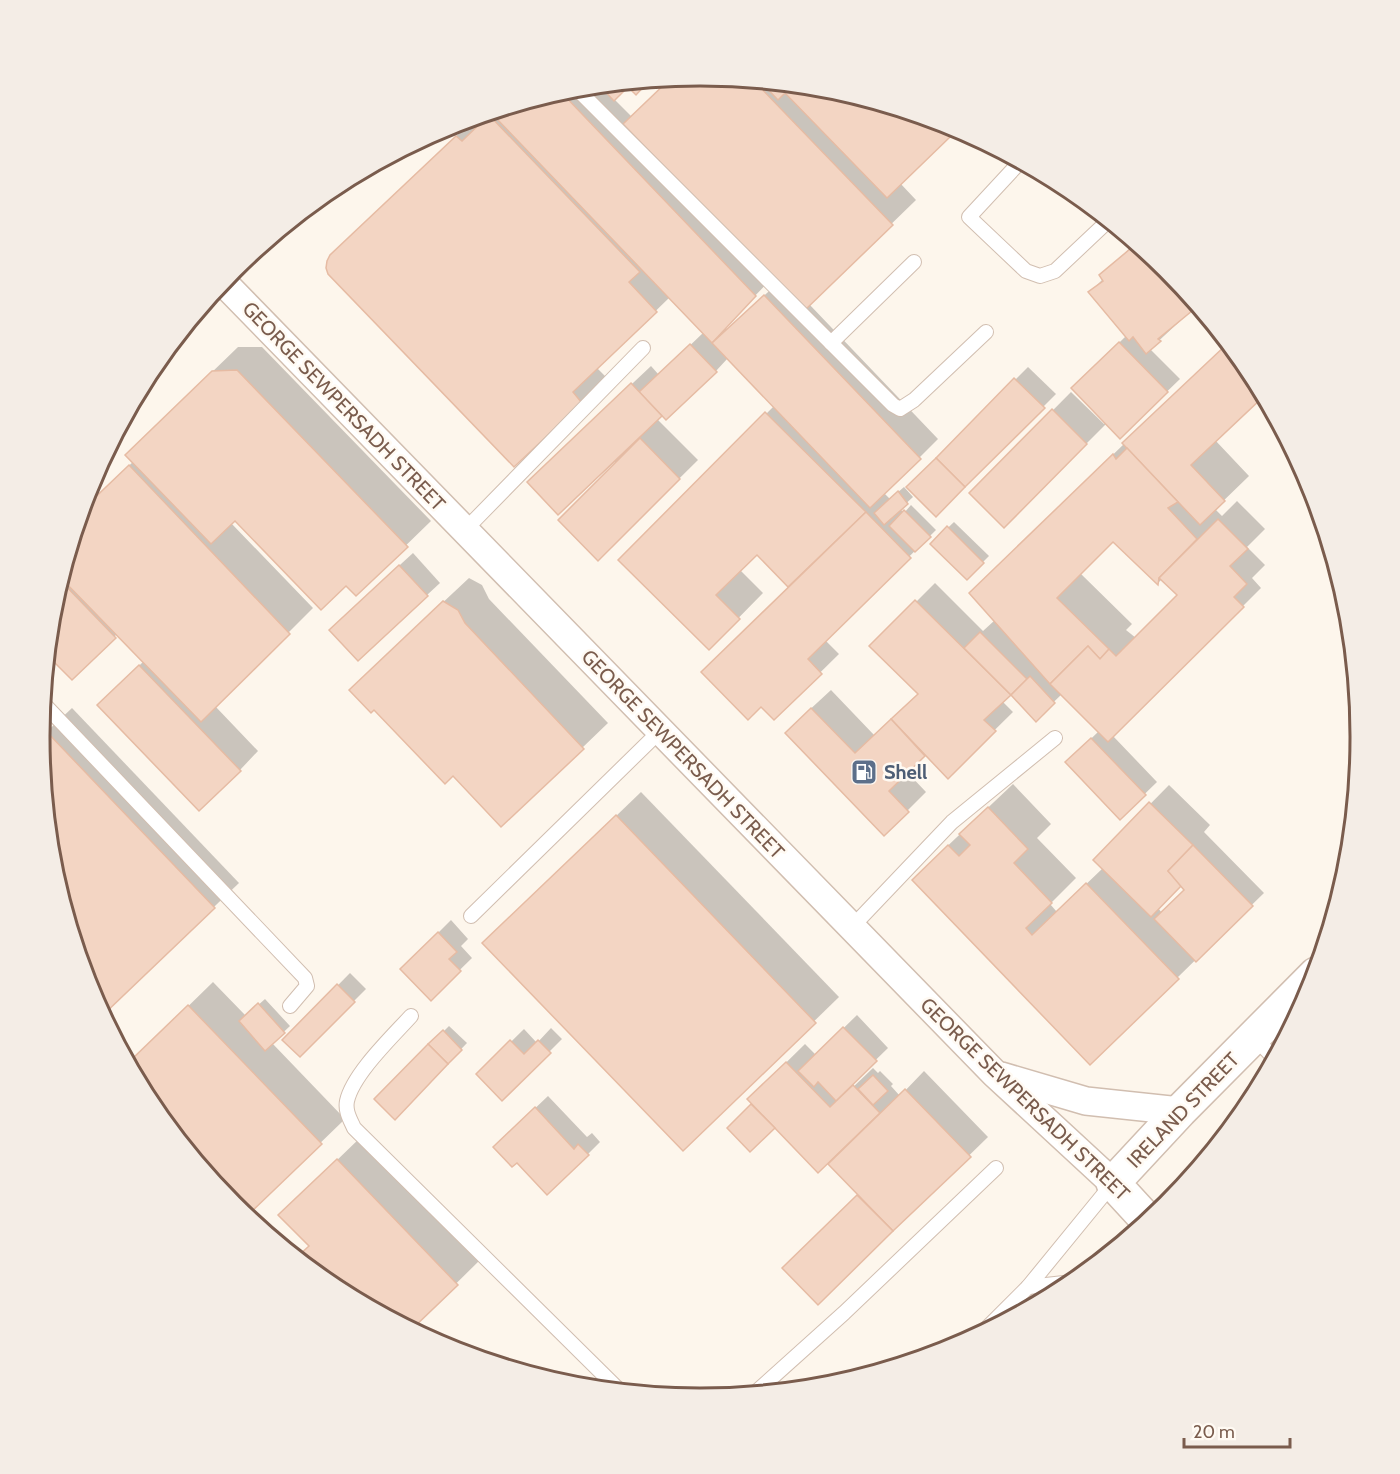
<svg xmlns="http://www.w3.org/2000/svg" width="1400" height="1474" viewBox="0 0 1400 1474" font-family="Cabin,sans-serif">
	<rect width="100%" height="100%" fill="#fdf6ec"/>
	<g fill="#0003" fill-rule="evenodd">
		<path d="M700,76L829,89L953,126L975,138L970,143L956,129L900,183L916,200L809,304L938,439L884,493L890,499L904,487L913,497L900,509L904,513L911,505L936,530L825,640L839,654L774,718L790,587L757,553L740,570L763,593L709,648L620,560L774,406L728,358L716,371L662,414L657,419L698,460L598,559L616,464L615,462L558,513L547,464L651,366L659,375L704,332L670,297L597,368L606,377L514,465L357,231L476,117L484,115L487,118L493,112L571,89L649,81L628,85L614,99L632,117L672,79ZM773,277L778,283L727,329L725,327Z"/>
		<polygon points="1135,243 1168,270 1179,322 1150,349 1180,379 1120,437 1107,423 1004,526 971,493 1071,392 1104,424 1106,422 1073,388 1126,336 1090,292 1103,279 1101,276"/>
		<polygon points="238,347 262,347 431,521 356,594 346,584 235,519 231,523 313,608 215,706 258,751 240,770 118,686 144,661 117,634 72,678 47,653 52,608 81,510 134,461 151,431"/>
		<polygon points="1028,367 1056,394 936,514 908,487"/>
		<path d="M1215,440L1249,476L1215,509L1222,516L1237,501L1265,529L1247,547L1265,565L1252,578L1261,588L1113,736L1157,782L1120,818L1067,762L1099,731L1062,694L1036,719L1011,693L1002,701L1013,712L948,776L925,754L907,772L926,792L884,834L805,714L831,690L875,736L919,693L872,646L935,583L983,631L995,620V569L1125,443ZM1113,540L1158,583L1162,579L1179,595L1136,638L1126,630L1132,624L1080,573Z"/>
		<polygon points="954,522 989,556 967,578 932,543"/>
		<polygon points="413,553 440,583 358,659 343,617"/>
		<polygon points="469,578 482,585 489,599 608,723 502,825 375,666"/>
		<polygon points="72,708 239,883 102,1014 89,990 52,866 39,739"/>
		<path d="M1013,784L1051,824L1037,838L1076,878L1050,904L1057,912L1103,868L1095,860L1169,785L1210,825L1204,832L1264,893L1090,1063L938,855ZM1181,884L1186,890L1162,913L1158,908Z"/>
		<polygon points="641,792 839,997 683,1149 509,919"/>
		<polygon points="451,920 468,939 461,946 472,958 431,998 402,969"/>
		<polygon points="350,973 366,989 300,1055 284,1040"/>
		<polygon points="213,982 246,1016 265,999 290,1026 272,1043 345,1119 246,1215 232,1204 129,1064"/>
		<polygon points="857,1015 888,1048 848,1087 850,1090 873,1068 878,1073 880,1071 893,1084 891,1086 900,1096 924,1071 988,1137 818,1303 784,1268 859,1194 828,1161 775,1125 729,1128 754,1104 749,1099 805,1044 816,1055"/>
		<polygon points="449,1026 467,1043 395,1118 376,1099"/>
		<polygon points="551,1028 562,1039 502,1099 478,1074 524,1029 537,1043"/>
		<polygon points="548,1096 587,1137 592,1133 600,1142 588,1154 517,1161 507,1135"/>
		<polygon points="362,1136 481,1259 411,1328 332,1286 298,1258 310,1246 305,1191"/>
	</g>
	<g fill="#f3d5c3" stroke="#e6bba3" stroke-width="1.5">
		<polygon points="700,76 754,81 893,225 804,311 623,124 670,79"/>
		<polygon points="649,81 636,95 628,87 614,101 600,86"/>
		<polygon points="761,82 829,89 934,121 950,137 887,198 785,93 778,100"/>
		<polygon points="561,92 756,296 712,343 496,118 506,108"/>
		<polygon points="489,115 640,272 629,282 657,312 573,392 582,403 514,467 328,274 326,268 327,261 330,255 456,136 462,141"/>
		<polygon points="949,125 953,126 976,139 970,145"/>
		<polygon points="1136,244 1168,270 1198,306 1158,339 1161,341 1146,354 1133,337 1129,341 1088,292 1103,281 1099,275"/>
		<polygon points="764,295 921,459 870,508 712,343"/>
		<polygon points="1119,342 1168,392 1120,439 1071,388"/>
		<polygon points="1228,343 1250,370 1264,396 1191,465 1225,501 1200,525 1122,443"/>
		<polygon points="690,344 717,372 666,420 639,392"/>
		<polygon points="237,370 408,547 356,596 346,586 321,610 235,521 211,544 125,455 212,371"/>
		<polygon points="1014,378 1045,408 965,487 936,458"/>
		<polygon points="631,383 662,416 558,515 527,482"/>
		<polygon points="1052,409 1087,444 1004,528 969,493"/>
		<polygon points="765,412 866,512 788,587 757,555 716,595 740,619 709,650 618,560"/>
		<polygon points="640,438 680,479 598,561 558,520"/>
		<polygon points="1127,448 1178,502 1168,508 1197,539 1159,578 1158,585 1113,542 1057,598 1109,649 1100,659 1088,646 1050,684 969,593 1113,454 1116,459"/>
		<polygon points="936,458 965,487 936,517 906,487"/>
		<polygon points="129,465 290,634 201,722 61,578 82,510"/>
		<polygon points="898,491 908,504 884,525 874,513"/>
		<polygon points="904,510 931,537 915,552 889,526"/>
		<polygon points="866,512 911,558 808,659 822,674 774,720 761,707 748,720 701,672"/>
		<polygon points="1218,519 1248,549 1230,566 1247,584 1234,597 1244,607 1108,742 1050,684 1088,646 1100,659 1109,649 1116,656 1177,595 1159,578"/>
		<polygon points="947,526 984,563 967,580 930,544"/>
		<polygon points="399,565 428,596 358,661 329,630"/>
		<polygon points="60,580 116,638 72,680 47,655 52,608"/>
		<polygon points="915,600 1011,695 984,720 996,731 948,779 891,719 918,694 869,646"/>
		<polygon points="443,601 458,610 465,623 584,749 501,827 453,776 445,784 374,710 371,713 349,690"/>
		<polygon points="980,632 1027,679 1011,695 964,648"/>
		<polygon points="139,665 241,771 199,811 97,705"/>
		<polygon points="1030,676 1055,703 1036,722 1011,695"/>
		<polygon points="811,708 855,753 891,719 925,756 889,791 909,812 884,836 785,733"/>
		<polygon points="46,731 215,908 103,1015 89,990 52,866 39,738"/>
		<polygon points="1091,738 1146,795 1120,820 1065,762"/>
		<polygon points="1149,802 1193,845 1168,871 1182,885 1151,917 1093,860"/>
		<polygon points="988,807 1028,849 1014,863 1052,903 1026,928 1032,935 1086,883 1179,979 1090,1065 912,880 948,845 959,856 970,845 959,834"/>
		<polygon points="616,815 816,1023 683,1151 482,943"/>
		<polygon points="1193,845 1253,906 1196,962 1154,919 1184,890 1168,871"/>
		<polygon points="438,932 457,952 449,959 461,971 431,1001 400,969"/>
		<polygon points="337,984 355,1002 300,1057 282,1040"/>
		<polygon points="258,1003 285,1033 265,1051 239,1021"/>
		<polygon points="188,1005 322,1144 247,1216 232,1204 150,1104 128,1063"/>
		<polygon points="843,1027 877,1061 836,1101 818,1082 814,1087 798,1071"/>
		<polygon points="443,1030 462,1050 448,1064 428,1044"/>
		<polygon points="510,1040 524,1054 538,1040 551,1053 502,1101 476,1074"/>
		<polygon points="428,1044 448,1064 395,1120 374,1099"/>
		<polygon points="786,1062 830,1107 853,1085 880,1113 818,1173 747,1099"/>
		<polygon points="873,1075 888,1091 873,1105 858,1089"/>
		<polygon points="905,1089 971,1157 893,1231 828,1164"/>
		<polygon points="751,1104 775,1128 750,1152 727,1128"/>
		<polygon points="535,1107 574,1149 578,1144 589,1155 547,1195 517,1163 512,1167 493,1147"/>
		<polygon points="337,1159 458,1285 412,1329 332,1286 297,1257 309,1246 278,1215"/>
		<polygon points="857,1195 893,1231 818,1305 782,1268"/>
	</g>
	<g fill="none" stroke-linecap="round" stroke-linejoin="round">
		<g stroke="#d1beb0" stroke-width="16">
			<g id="service">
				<polyline points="576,88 831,343 914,262"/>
				<polyline points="1020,162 969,217 1026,271 1040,276 1055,271 1108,221"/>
				<polyline points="831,343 893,405 900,409 914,400 986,332"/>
				<polyline points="465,530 643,348"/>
				<polyline points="42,702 305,978 307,986 290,1006"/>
				<polyline points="471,916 660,731"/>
				<polyline points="852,927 952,822 1055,738"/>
				<path d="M411,1016C392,1037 353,1074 347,1101C345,1111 350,1119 354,1128L619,1390"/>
				<polyline points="1254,1037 1274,1058"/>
				<polyline points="1028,1287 1073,1282"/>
				<polyline points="984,1331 1028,1287 1113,1183"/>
				<polyline points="755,1393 844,1313 996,1168"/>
			</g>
		</g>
		<g stroke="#d1beb0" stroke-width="30">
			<g id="minor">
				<polyline points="223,282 995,1074 1113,1183"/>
				<polyline points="1001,1076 1086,1101 1180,1111"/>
			</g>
		</g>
		<g stroke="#d1beb0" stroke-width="36">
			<polyline id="tertiary" points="1148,1221 1113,1183 1180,1111 1316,974"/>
		</g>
		<use href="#service" stroke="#fff" stroke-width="14"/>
		<use href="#minor" stroke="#fff" stroke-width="27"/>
		<use href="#tertiary" stroke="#fff" stroke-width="33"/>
	</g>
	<defs>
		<g id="fuel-square" transform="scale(1.35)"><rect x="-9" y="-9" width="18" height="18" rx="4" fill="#5c6f8a" stroke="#fffaf3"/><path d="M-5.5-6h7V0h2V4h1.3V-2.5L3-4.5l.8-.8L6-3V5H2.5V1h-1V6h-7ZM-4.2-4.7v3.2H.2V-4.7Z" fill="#fff"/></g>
	</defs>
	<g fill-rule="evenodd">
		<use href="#fuel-square" x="864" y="772"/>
	</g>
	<g text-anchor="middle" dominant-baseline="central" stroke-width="5" stroke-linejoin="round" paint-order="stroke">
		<g font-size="20" fill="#7a5c4d" stroke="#fffaf3">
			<text transform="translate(344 406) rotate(46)">GEORGE SEWPERSADH STREET</text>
			<text transform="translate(683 754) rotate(46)">GEORGE SEWPERSADH STREET</text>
			<text transform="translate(1025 1099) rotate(44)">GEORGE SEWPERSADH STREET</text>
			<text transform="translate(1183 1110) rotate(-46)">IRELAND STREET</text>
		</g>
		<g font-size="20" font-weight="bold" fill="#4e5e75" stroke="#fffaf3" text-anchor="start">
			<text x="884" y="772">Shell</text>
		</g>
	</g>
	<path d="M0 0H1400V1474H0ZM700 86H700A650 650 0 0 1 1350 736V738A650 650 0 0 1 700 1388H700A650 650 0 0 1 50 738V736A650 650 0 0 1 700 86Z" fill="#f4ede6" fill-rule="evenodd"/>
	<path fill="none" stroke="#7a5c4d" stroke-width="3" d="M700 86H700A650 650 0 0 1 1350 736V738A650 650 0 0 1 700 1388H700A650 650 0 0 1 50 738V736A650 650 0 0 1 700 86Z"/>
	<path d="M1184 1438v9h106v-9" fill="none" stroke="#7a5c4d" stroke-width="3"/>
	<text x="1193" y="1438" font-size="18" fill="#7a5c4d" stroke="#fffaf3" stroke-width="4.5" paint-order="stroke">20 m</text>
</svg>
